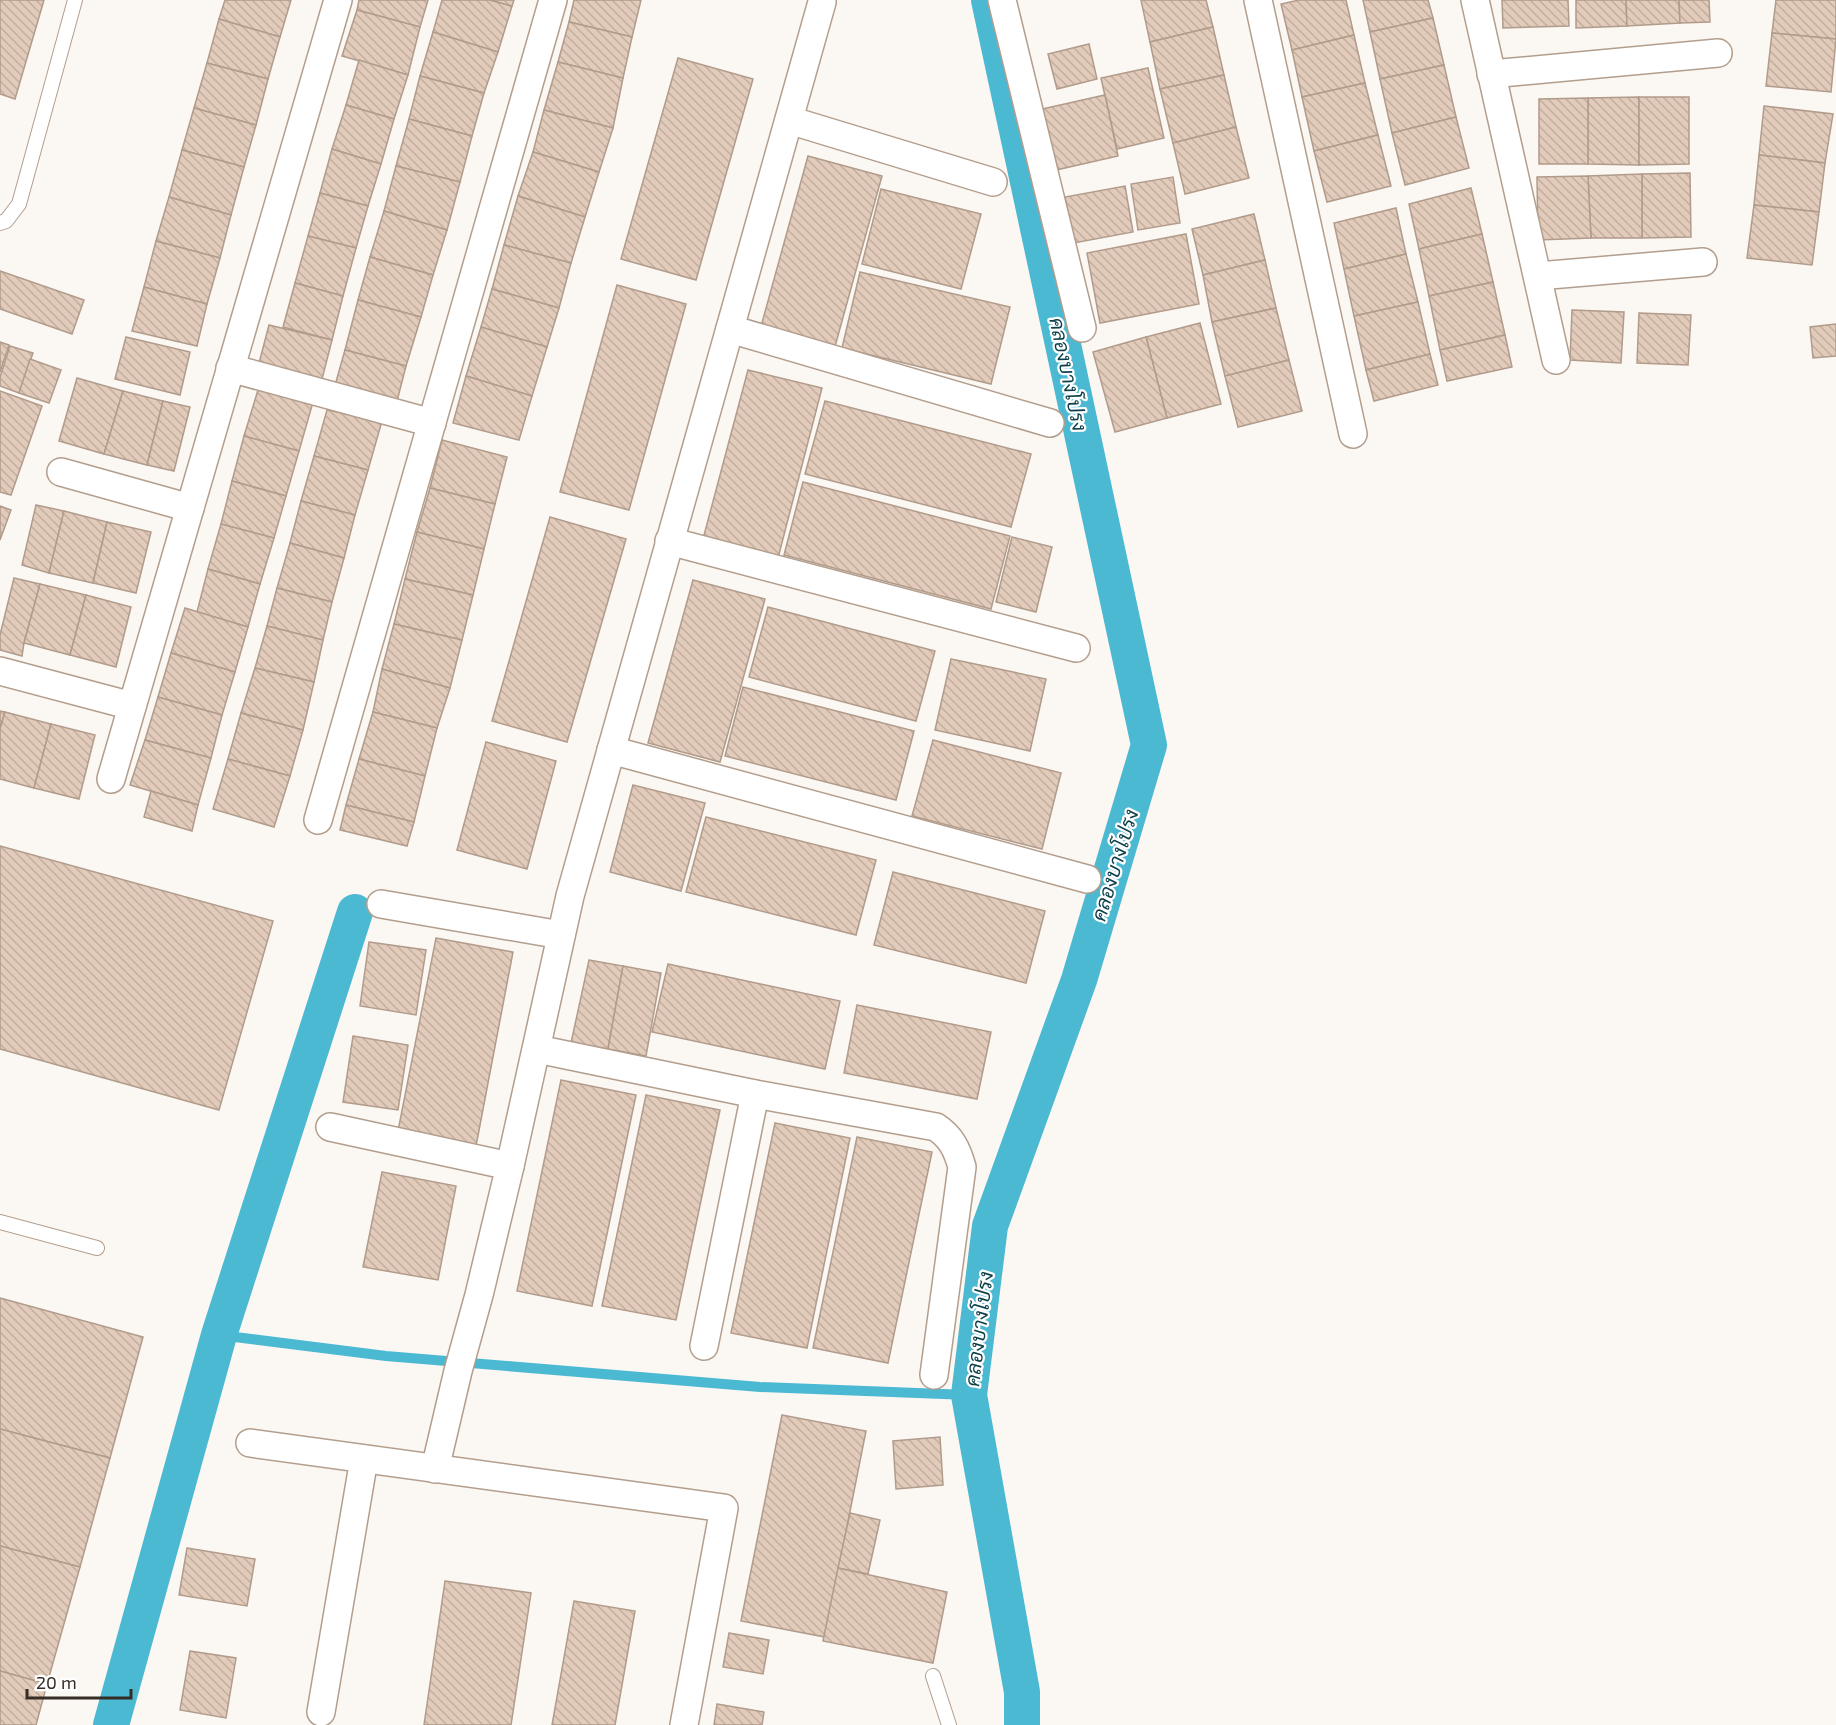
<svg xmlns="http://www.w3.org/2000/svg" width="1836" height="1725" viewBox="0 0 1836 1725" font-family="'Exo 2',Sarabun,sans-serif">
	<defs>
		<pattern id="building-back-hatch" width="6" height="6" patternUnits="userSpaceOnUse" patternTransform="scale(1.5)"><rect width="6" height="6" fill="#e2cbba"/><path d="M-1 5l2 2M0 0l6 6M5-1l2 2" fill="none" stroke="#c2afa0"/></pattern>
	</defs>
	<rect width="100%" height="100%" fill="#fbf7f3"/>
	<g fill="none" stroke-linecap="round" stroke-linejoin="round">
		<polyline stroke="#4cb9d3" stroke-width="10" points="219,1335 386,1356 760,1387 969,1395"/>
		<g stroke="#4cb9d3" stroke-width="36">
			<polyline points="989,0 1149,745 1079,980 990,1226 969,1395 1022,1692 1022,1725"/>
			<polyline points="111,1725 219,1335 355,912"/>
		</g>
	</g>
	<g fill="url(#building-back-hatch)" stroke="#b19b8a" stroke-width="1.5">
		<polygon points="0,0 44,0 15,99 0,94"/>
		<polygon points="225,0 291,0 280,37 219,19"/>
		<polygon points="359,0 428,0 420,27 357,10"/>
		<polygon points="442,0 490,0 512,6 498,52 433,32"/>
		<polygon points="490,0 514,0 512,6"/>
		<polygon points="574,0 641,0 632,37 569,22"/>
		<polygon points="1141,0 1206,0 1213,27 1150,42"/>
		<polygon points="1299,0 1346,0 1354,35 1292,50 1281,4"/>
		<polygon points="1363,0 1428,0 1433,18 1370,32"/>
		<polygon points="1502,0 1568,0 1569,26 1503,28"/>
		<polygon points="1576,0 1626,0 1627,26 1576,28"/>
		<polygon points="1626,0 1679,0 1680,23 1627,26"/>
		<polygon points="1679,0 1709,0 1710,22 1680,23"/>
		<polygon points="1776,0 1836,0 1836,39 1772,33"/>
		<polygon points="357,10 420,27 408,75 342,56"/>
		<polygon points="1433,18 1444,65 1380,79 1370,32"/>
		<polygon points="219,19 280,37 268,79 207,63"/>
		<polygon points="569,22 632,37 623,78 558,62"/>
		<polygon points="1213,27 1224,75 1160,89 1150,42"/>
		<polygon points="433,32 498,52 484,93 420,76"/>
		<polygon points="1772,33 1836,39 1831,92 1766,86"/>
		<polygon points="1354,35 1365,83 1302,97 1292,50"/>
		<polygon points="1089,44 1097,79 1057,89 1048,54"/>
		<polygon points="678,58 753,79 696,280 621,259"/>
		<polygon points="359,60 408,75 394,119 346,105"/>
		<polygon points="558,62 623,78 613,128 544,110"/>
		<polygon points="207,63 268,79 256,125 194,108"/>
		<polygon points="1444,65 1456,117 1392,133 1380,79"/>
		<polygon points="1148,68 1164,138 1117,149 1101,78"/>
		<polygon points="1224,75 1236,127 1173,143 1160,89"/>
		<polygon points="420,76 484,93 472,136 409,119"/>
		<polygon points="1365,83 1378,135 1314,151 1302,97"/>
		<polygon points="1105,95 1118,156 1056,170 1042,109"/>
		<polygon points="1639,97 1639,165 1588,164 1588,98"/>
		<polygon points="1639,97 1689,97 1689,164 1639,165"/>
		<polygon points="1588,98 1588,164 1539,164 1539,99"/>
		<polygon points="346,105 394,119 381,164 332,149"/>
		<polygon points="1764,106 1833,114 1825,163 1759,155"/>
		<polygon points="194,108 256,125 244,167 182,150"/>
		<polygon points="544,110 613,128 599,172 533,152"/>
		<polygon points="1456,117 1469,168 1405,185 1392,133"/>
		<polygon points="409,119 472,136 460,182 396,166"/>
		<polygon points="1236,127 1249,178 1185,194 1173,143"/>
		<polygon points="1378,135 1391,186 1327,202 1314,151"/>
		<polygon points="332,149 381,164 368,206 320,193"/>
		<polygon points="182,150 244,167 231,215 169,197"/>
		<polygon points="533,152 599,172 585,217 518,196"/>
		<polygon points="1759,155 1825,163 1819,212 1754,205"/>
		<polygon points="808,156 882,176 834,350 760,330"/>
		<polygon points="396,166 460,182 447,230 384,211"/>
		<polygon points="1690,173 1691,237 1642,238 1642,174"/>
		<polygon points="1642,174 1642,238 1591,238 1588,176"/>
		<polygon points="1588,176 1591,238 1538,240 1537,177"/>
		<polygon points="1173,177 1180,223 1138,230 1131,184"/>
		<polygon points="1125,186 1133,232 1074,243 1065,197"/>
		<polygon points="1471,188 1482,234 1419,249 1409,204"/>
		<polygon points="881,189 981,214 961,289 862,264"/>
		<polygon points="320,193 368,206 356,248 308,236"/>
		<polygon points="518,196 585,217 571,263 504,245"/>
		<polygon points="169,197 231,215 220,258 156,241"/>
		<polygon points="1754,205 1819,212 1812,265 1747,258"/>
		<polygon points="1396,208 1406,254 1344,269 1334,223"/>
		<polygon points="384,211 447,230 433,275 370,257"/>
		<polygon points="1254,214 1265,260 1203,275 1192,229"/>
		<polygon points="1186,234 1199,304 1100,323 1087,253"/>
		<polygon points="1482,234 1493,282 1429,296 1419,249"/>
		<polygon points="308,236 356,248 343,296 295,283"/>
		<polygon points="156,241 220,258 207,304 144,287"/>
		<polygon points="504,245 571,263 559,308 492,289"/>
		<polygon points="1406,254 1418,302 1354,316 1344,269"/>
		<polygon points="370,257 433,275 421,317 358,300"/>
		<polygon points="1265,260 1276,308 1212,322 1203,275"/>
		<polygon points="0,271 84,300 72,334 0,309"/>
		<polygon points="860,272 1010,307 991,384 842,348"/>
		<polygon points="1493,282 1505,335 1440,350 1429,296"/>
		<polygon points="295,283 343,296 332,340 283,327"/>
		<polygon points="617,285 686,304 629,510 560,492"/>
		<polygon points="144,287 207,304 197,346 132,331"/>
		<polygon points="492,289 559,308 547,347 481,327"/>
		<polygon points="358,300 421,317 406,366 345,350"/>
		<polygon points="1418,302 1430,354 1366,370 1354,316"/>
		<polygon points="1276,308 1289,360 1225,376 1212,322"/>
		<polygon points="1572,310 1624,312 1621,363 1570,360"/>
		<polygon points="1639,313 1691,315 1688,365 1637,363"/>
		<polygon points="1200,323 1221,404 1167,418 1146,337"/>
		<polygon points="1836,324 1836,356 1813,358 1810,327"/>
		<polygon points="269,325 332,340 321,383 258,367"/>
		<polygon points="481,327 547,347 532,396 466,376"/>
		<polygon points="1505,335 1512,367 1447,381 1440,350"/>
		<polygon points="126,337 190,352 180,395 115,379"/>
		<polygon points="1146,337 1167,418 1115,432 1093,352"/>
		<polygon points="0,342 9,345 0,372"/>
		<polygon points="10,346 33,353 19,393 0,386 0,377"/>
		<polygon points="345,350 406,366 396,405 334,389"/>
		<polygon points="1430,354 1438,385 1374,401 1366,370"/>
		<polygon points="30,359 61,370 49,403 19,393"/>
		<polygon points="1289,360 1302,411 1238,427 1225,376"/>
		<polygon points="748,370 822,388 778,558 703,539"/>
		<polygon points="466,376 532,396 519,440 453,423"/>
		<polygon points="77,378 123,391 104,454 59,441"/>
		<polygon points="258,390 313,402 299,451 244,436"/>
		<polygon points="0,391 42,406 11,495 0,492"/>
		<polygon points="123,391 163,401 147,465 104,454"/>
		<polygon points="163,401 190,407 174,471 147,465"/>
		<polygon points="825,401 1031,454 1011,527 805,474"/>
		<polygon points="327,410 382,421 368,470 314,456"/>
		<polygon points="244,436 299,451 286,496 232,481"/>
		<polygon points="442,440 507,457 495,504 430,488"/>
		<polygon points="314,456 368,470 355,515 301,501"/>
		<polygon points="232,481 286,496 274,538 221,524"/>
		<polygon points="803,482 1010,536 991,609 784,555"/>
		<polygon points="430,488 495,504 484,549 417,532"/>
		<polygon points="301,501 355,515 344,558 290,543"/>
		<polygon points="36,505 64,511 49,573 22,565"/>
		<polygon points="0,506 11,510 0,540"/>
		<polygon points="64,511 107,522 93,583 49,573"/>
		<polygon points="550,517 626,539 567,742 492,721"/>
		<polygon points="107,522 151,532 136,593 93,583"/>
		<polygon points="221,524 274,538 260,584 208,569"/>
		<polygon points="417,532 484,549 473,595 405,579"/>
		<polygon points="1012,537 1052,547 1036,612 996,602"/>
		<polygon points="290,543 344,558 332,602 277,588"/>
		<polygon points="208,569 260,584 248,627 197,612"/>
		<polygon points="14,578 40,584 24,643 22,656 0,650 0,635"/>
		<polygon points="405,579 473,595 462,640 394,624"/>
		<polygon points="693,580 765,599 720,762 648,743"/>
		<polygon points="40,584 86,595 70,655 24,643"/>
		<polygon points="277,588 332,602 323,640 267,626"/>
		<polygon points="86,595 131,607 116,667 70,655"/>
		<polygon points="768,607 935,651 916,721 749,677"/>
		<polygon points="185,608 248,627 235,672 171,653"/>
		<polygon points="394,624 462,640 450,688 382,669"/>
		<polygon points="267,626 323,640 314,682 255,668"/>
		<polygon points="171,653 235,672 222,715 158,697"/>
		<polygon points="951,659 1046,679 1030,751 935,730"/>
		<polygon points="255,668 314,682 303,730 241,713"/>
		<polygon points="382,669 450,688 437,728 373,712"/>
		<polygon points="743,687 914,731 896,800 725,756"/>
		<polygon points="158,697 222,715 211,758 145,740"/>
		<polygon points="0,711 5,712 0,729"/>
		<polygon points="5,712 51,724 34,788 0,779 0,729"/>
		<polygon points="373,712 437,728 425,776 359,759"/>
		<polygon points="241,713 303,730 290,776 228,759"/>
		<polygon points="51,724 95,735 79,799 34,788"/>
		<polygon points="145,740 211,758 198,805 130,785"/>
		<polygon points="933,740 1061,773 1042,849 912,816"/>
		<polygon points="486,742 556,761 527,869 457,850"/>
		<polygon points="228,759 290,776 274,827 213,809"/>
		<polygon points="359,759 425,776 414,822 346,805"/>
		<polygon points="633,785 705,803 681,891 610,872"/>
		<polygon points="151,791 198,805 192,831 144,817"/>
		<polygon points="346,805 414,822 407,846 340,830"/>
		<polygon points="706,817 876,860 856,935 686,892"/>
		<polygon points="0,846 273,921 219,1110 0,1049"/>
		<polygon points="893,872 1045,911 1026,983 874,945"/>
		<polygon points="436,938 513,952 476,1146 398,1131"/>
		<polygon points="369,942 426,950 416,1015 360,1006"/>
		<polygon points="589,960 623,966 608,1049 571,1043"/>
		<polygon points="668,964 840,1001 825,1069 652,1032"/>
		<polygon points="623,966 661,973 646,1056 608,1049"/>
		<polygon points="857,1005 991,1032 977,1099 844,1073"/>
		<polygon points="353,1036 408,1045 398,1110 343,1102"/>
		<polygon points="561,1080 636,1095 592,1306 517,1291"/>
		<polygon points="646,1095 720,1110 676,1320 602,1306"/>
		<polygon points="775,1123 850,1138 807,1348 731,1333"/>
		<polygon points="857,1137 932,1152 888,1363 813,1348"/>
		<polygon points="382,1172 456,1186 438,1280 363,1267"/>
		<polygon points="0,1298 143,1337 110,1458 0,1429"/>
		<polygon points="782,1415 866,1431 825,1637 741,1621"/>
		<polygon points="0,1429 110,1458 80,1567 0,1546"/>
		<polygon points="940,1437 943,1485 896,1489 893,1441"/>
		<polygon points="850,1513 880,1520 868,1574 838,1568"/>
		<polygon points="0,1546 80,1567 47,1684 0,1671"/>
		<polygon points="187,1548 255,1559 247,1606 179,1595"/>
		<polygon points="838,1568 947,1592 933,1663 823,1641"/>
		<polygon points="445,1581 531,1593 511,1725 424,1725"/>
		<polygon points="574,1601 635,1611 615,1725 552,1725"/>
		<polygon points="729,1633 769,1640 763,1674 723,1667"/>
		<polygon points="190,1651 236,1658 226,1718 180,1710"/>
		<polygon points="0,1671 47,1684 36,1725 0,1725"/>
		<polygon points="717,1704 764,1712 762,1725 714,1725"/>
	</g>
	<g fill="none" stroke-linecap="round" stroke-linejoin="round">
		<g stroke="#b39e8d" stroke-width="16">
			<g id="lane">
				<polyline points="0,223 6,221 19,204 75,0"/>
				<polyline points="0,1222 97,1248"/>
				<polyline points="933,1676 949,1725"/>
			</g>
		</g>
		<g stroke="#b39e8d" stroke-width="30">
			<g id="street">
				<polyline points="1002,0 1082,328"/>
				<polyline points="1258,0 1353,434"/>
				<polyline points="1475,0 1556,360"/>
				<polyline points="1491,74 1718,53"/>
				<polyline points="789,120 993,182"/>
				<polyline points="1538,276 1703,262"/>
				<polyline points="730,329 1050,423"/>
				<polyline points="230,368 432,423"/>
				<polyline points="61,472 190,508"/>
				<polyline points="669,541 1076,648"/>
				<polyline points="0,671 132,706"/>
				<polyline points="611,750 1087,879"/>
				<polyline points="111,779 338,0"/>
				<polyline points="318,820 553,0"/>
				<polyline points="381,904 561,935"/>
				<path d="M537,1049L755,1094L936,1127C951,1137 957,1149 962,1167L934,1375"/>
				<polyline points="330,1127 510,1166"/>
				<polyline points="704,1346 755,1094"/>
				<polyline points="250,1443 724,1508 684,1725"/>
				<polyline points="435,1469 458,1371 479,1295 510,1166 570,896 822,2"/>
				<polyline points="321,1712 364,1459"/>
			</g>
		</g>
		<use href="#lane" stroke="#fff" stroke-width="14"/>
		<use href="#street" stroke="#fff" stroke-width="27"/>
	</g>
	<g text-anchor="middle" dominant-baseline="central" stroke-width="4.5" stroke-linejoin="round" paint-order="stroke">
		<g font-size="20" font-style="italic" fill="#0c3f4a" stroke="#fff">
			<text transform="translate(1069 374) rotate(78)">คลองบางโปรง</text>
			<text transform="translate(1114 865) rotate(-73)">คลองบางโปรง</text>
			<text transform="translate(978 1329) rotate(-83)">คลองบางโปรง</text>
		</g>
	</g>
	<path d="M27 1689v9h104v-9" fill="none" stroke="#362d27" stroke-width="3"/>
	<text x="36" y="1689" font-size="18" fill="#362d27" stroke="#ffffff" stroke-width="4.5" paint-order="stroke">20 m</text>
</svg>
